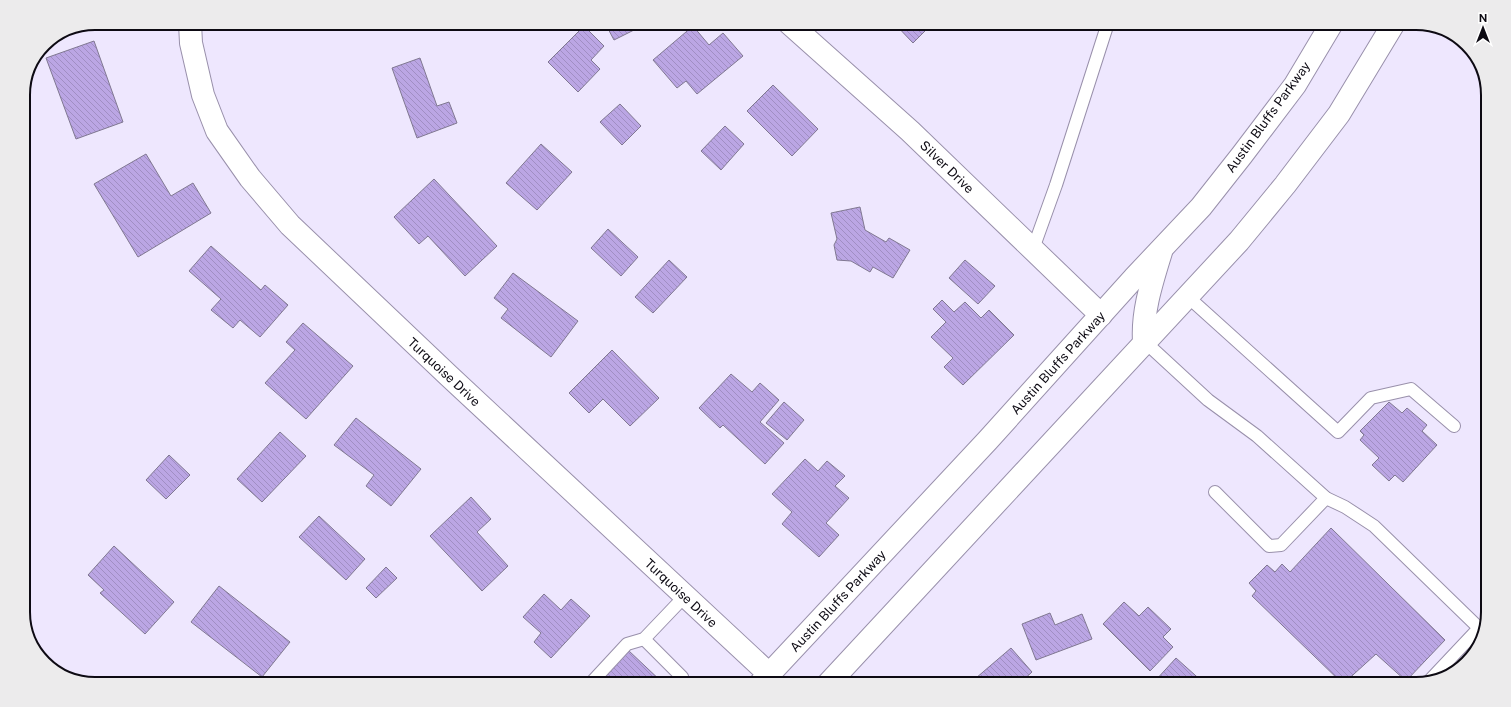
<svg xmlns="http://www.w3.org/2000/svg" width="1511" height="707" viewBox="0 0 1511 707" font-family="'Public Sans',sans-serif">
	<defs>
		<pattern id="building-back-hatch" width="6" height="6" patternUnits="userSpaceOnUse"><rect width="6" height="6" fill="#bba6e4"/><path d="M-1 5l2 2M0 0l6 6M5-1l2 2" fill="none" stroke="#a08ec3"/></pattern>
	</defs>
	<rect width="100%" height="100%" fill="#eee7fe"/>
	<g fill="url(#building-back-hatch)" stroke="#807891">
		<polygon points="605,23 648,23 614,40"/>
		<polygon points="894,23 933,23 913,43"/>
		<polygon points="584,26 604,46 591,60 600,69 578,92 548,62"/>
		<polygon points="693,26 709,45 723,33 743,56 697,94 686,81 677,88 653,60"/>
		<polygon points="94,41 123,122 76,139 46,58"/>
		<polygon points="420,58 437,106 449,102 457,123 417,138 392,68"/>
		<polygon points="773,85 818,129 792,156 747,111"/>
		<polygon points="620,104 641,126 622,145 600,122"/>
		<polygon points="725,126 744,144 721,170 701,151"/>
		<polygon points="541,144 572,172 537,210 506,183"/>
		<polygon points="146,154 171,196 193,183 211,213 138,257 94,184"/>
		<polygon points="434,179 497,246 465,276 428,236 419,244 394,217"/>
		<polygon points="860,207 865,230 886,242 889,238 910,250 893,278 873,267 870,272 851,261 837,260 834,245 837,239 831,213"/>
		<polygon points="608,229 638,257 621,276 591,248"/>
		<polygon points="211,246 261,290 265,285 288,305 260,337 240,320 233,328 211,310 221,299 189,271"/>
		<polygon points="669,260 687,277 653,313 635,297"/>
		<polygon points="965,260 995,286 978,304 949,278"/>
		<polygon points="513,273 578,321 551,357 501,318 508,309 494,298"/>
		<polygon points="942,300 954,312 965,302 981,318 989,310 1014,335 963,385 944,367 953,358 931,337 946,322 933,309"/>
		<polygon points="303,323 353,366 306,419 265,383 295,350 286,342"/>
		<polygon points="612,350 659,398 630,426 603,399 589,413 569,393"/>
		<polygon points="731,374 752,392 760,383 779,400 760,422 784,443 765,464 723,425 720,428 699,408"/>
		<polygon points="784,402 804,420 787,440 766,423"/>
		<polygon points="1389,402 1402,413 1407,408 1427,425 1422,431 1437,445 1403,482 1395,475 1389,481 1372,465 1379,458 1360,440 1364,435 1360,431"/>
		<polygon points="356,418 421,469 391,506 366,486 374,475 334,445"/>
		<polygon points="280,432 306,456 262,502 237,479"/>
		<polygon points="169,455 190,475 166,499 146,480"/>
		<polygon points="805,459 818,471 827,461 845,476 835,486 849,498 826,523 839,535 819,557 782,524 792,512 772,494"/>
		<polygon points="471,497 491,519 477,532 508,566 482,591 430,536"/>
		<polygon points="319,516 365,559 346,580 299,537"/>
		<polygon points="1331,528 1445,640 1406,681 1376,654 1343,684 1252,596 1256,591 1249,583 1267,565 1275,572 1282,564 1290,572"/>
		<polygon points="114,546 174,602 145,634 100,593 104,590 88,575"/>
		<polygon points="386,567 397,578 376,598 366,588"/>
		<polygon points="219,586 290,642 262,677 191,622"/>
		<polygon points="544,594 561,610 571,599 590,616 551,658 534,642 541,633 523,617"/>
		<polygon points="1124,602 1139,616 1148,607 1171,629 1163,637 1173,647 1150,671 1103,624"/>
		<polygon points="1050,613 1055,625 1082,614 1092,639 1036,660 1022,624"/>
		<polygon points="1011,648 1032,672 1019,684 969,684"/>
		<polygon points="628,650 664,684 597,684"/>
		<polygon points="1176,658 1205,684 1158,684 1155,681"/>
	</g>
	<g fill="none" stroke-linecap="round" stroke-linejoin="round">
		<g stroke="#9990ab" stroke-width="14">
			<g id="lane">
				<polyline points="1033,249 1056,185 1108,23"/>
				<polyline points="1187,296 1338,432 1371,398 1411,389 1454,426"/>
				<polyline points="1144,341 1208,400 1257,436 1326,498 1345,507 1374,526 1479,628 1430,680"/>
				<polyline points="1215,492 1269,546 1281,545 1326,498"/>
				<polyline points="644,639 682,677 679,684"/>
				<polyline points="590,684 627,644 644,639 685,596"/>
			</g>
		</g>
		<g stroke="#9990ab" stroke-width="24">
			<g id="street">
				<polyline points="190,23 191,43 203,95 217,131 250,178 290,225 449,376 769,674"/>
				<polyline points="789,23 910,131 1101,315"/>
			</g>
		</g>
		<g stroke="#9990ab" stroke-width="24">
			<g id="primary">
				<path d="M1144,341C1142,311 1152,282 1161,252"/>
				<polyline points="760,684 988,440 1134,278 1201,207 1242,155 1295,85 1332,23"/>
				<polyline points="828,684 1239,241 1285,185 1339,114 1394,23"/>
			</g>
		</g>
		<use href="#lane" stroke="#fff" stroke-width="12"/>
		<use href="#street" stroke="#fff" stroke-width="22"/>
		<use href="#primary" stroke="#fff" stroke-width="22"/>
	</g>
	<g text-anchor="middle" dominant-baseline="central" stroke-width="3" stroke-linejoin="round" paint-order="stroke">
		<g font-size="13" fill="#0d0a13" stroke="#fff">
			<text transform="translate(1268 117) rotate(-54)">Austin Bluffs Parkway</text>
			<text transform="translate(947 167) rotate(44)">Silver Drive</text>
			<text transform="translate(1058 363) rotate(-48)">Austin Bluffs Parkway</text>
			<text transform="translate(444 372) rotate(43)">Turquoise Drive</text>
			<text transform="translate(681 593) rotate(43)">Turquoise Drive</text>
			<text transform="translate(838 601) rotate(-47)">Austin Bluffs Parkway</text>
		</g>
	</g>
	<path d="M0 0H1511V707H0ZM95 30H1416A65 65 0 0 1 1481 95V612A65 65 0 0 1 1416 677H95A65 65 0 0 1 30 612V95A65 65 0 0 1 95 30Z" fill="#ecebec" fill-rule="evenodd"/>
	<path fill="none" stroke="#0d0a13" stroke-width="2" d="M95 30H1416A65 65 0 0 1 1481 95V612A65 65 0 0 1 1416 677H95A65 65 0 0 1 30 612V95A65 65 0 0 1 95 30Z"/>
	<g transform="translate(1483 28)" stroke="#ffffff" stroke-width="3" paint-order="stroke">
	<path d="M0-3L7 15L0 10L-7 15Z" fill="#0d0a13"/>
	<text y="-6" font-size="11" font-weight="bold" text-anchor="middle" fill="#0d0a13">N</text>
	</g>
</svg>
